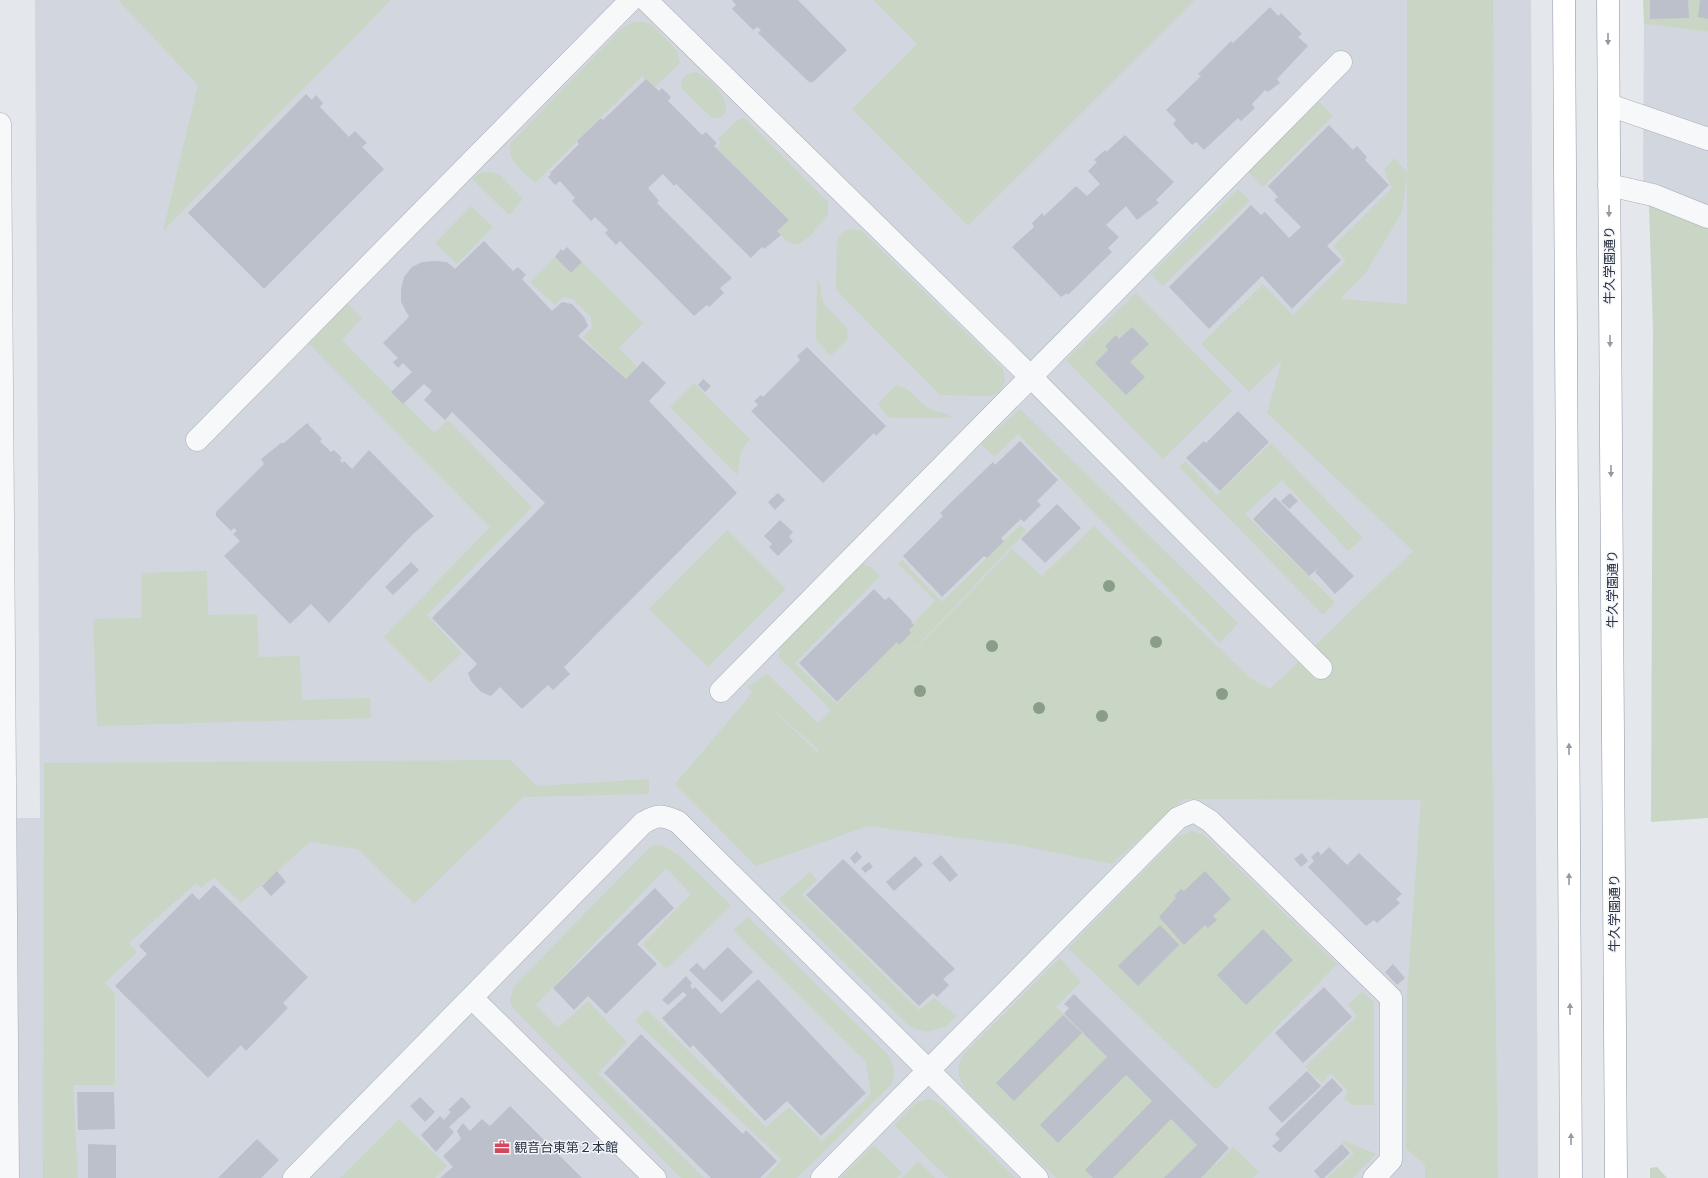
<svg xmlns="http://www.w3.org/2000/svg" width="1708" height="1178" viewBox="0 0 1708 1178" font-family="Manrope,'Noto Sans JP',sans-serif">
	<rect width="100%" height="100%" fill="#e4e7ec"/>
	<g fill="#d2d6de">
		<polygon points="35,0 1531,0 1538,1178 0,1178 0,818 40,818"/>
		<polygon points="1644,24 1708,32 1708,208 1643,183"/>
	</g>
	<g fill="#c9d6c5" fill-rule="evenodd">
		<polygon points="118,0 391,0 163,231 198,85"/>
		<polygon points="873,0 1195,0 968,226 852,109 917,44"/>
		<path d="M1407,0H1493L1492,731L1498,1178H1425V1165L1406,1148L1407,994L1421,800L1184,799L1112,864L1018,845L868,826L756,866L675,784L753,692L747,687L767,674L818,723L831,710L779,657L781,644L860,563L872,568L880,576L795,663L837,704L935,601L898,564L902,560L942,602L1020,525L1027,530L861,706L1012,549L1042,576L1094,526L1250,678L1270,689L1413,551L1267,413L1282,360L1249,392L1201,344L1263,284L1293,315L1346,261L1333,246L1392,188L1384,170L1394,158L1407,172ZM1407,177V304L1340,299L1365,274L1402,212ZM764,702L819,750L817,752Z"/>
		<polygon points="1643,0 1708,0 1708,32 1644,24"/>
		<path d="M632,22H643L651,24L677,51L680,63L655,87L642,76L535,183C522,170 507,163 511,143L621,29Z"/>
		<path d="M696,72C710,78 728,96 726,112L719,118H712L682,89L681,81L687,74Z"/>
		<polygon points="1318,101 1333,116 1263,187 1248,172"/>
		<polygon points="745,118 828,202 828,214 811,235 798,245 788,242 777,231 789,220 716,148 721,143 718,139 739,119"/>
		<polygon points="491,172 501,176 523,199 509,215 472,179 479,173"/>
		<polygon points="1238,189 1250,201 1163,286 1151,274"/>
		<polygon points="1649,205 1708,228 1708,818 1651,822 1653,331"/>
		<polygon points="471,206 493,227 457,264 435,243"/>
		<polygon points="853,229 862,231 1003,369 1005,381 999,392 991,396 940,395 843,297 836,289 837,240 845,231"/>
		<polygon points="555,257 571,273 582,262 643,323 619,348 637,367 626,379 583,337 592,328 591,317 573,299 564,297 555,305 530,282"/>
		<polygon points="817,280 821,286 821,293 824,304 847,328 848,339 831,356 816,340"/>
		<path d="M1136,293L1232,391L1163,459L1066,360ZM1132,327L1148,344L1130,362L1145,377L1105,346L1116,336L1119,339Z"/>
		<polygon points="347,303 362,318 342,340 434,433 448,420 532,507 427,615 462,653 430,683 384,637 490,527 306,341"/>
		<polygon points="694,383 750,439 741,451 737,475 670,407"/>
		<path d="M896,385C911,388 915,399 927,407C937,414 943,410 953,418H889L878,404Z"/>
		<polygon points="1020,409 1238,623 1220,643 1018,434 994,457 981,444"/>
		<polygon points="1271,443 1363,538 1348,551 1282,480 1245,514 1335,602 1323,615 1179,467 1185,461 1217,495"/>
		<polygon points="727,530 786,589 708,667 649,609"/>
		<polygon points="207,571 208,615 257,614 259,657 300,656 302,700 370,698 371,718 97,726 93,619 142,618 141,573"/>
		<polygon points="510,760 537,786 649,779 649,794 523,797 414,904 358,849 310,842 241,903 214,877 201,888 196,883 129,943 137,952 105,983 115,994 115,1085 73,1085 78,1178 43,1178 44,763"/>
		<polygon points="1192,831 1204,835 1337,964 1216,1090 1068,948 1177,837"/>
		<polygon points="662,845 680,856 731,905 666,969 643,944 691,894 666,868 536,1005 558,1028 588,1001 627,1042 598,1073 704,1178 681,1178 512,1007 510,1000 514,986 651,846"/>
		<polygon points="810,872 817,880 802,894 919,1010 934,998 957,1016 945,1027 925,1032 909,1026 779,899"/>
		<polygon points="748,917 888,1055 894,1069 892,1084 797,1178 765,1178 782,1160 635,1021 646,1009 766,1127 789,1107 822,1141 871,1094 866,1062 733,930"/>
		<path d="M1060,958L1081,982L1056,1007L1216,1164L1233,1147L1259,1172L1253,1178H1056L968,1092C957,1077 955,1070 964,1054Z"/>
		<polygon points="1362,991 1374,1002 1374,1105 1352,1105 1344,1099 1348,1091 1331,1073 1322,1083 1305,1067 1357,1016 1348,1005"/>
		<polygon points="931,1099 943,1106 1015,1178 948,1178 894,1125 917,1102"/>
		<polygon points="399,1119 447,1166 435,1178 340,1178"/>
		<polygon points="1343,1140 1376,1154 1353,1178 1327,1178 1354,1153 1342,1142"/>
		<polygon points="874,1145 902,1173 897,1178 840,1178"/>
		<polygon points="918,1161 935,1178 902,1178"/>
		<polygon points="1657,1167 1667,1178 1650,1178 1650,1168"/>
	</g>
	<g fill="#bbc0ca">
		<polygon points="732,0 798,0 847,50 813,82 809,82 758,33 761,30 757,27 753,30 732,9 736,5"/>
		<polygon points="1650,0 1688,0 1689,18 1650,19"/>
		<polygon points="1700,0 1708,0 1708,19 1698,17"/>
		<polygon points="1270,7 1278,16 1281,13 1302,34 1298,37 1308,46 1277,79 1280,83 1268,92 1265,90 1252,104 1255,108 1241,121 1238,118 1204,150 1196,142 1192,145 1173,124 1176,120 1166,110 1201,76 1198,74 1231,41 1233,43"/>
		<polygon points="646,79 659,91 662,88 671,97 668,101 702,135 706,132 717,143 714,146 716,148 789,220 777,231 781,235 764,249 762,247 751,258 676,184 674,186 663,174 648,188 659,201 657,203 732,278 720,288 724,293 709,307 707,305 694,316 620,241 616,245 605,233 608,230 595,217 591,221 572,201 575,198 560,181 555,185 548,177 551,174 550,173 579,144 577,141 601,118 603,120"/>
		<polygon points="306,94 312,100 316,95 323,103 320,107 349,137 355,131 367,143 362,147 384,169 264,289 188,213"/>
		<polygon points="1329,125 1353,150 1357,146 1367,157 1365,160 1389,185 1327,246 1341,260 1292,309 1262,276 1209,329 1169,287 1251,205 1261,215 1265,212 1289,238 1301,227 1274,200 1278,197 1268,186"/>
		<polygon points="1125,135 1174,182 1156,200 1159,203 1137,220 1126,206 1106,225 1119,237 1108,248 1112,252 1068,295 1067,293 1061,297 1012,247 1034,227 1032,223 1042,213 1044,216 1076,186 1087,196 1100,184 1088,171 1097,162 1094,160 1105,150 1106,152"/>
		<polygon points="484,241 513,271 518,267 526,275 522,279 552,311 562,302 572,304 584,317 588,326 578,336 626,379 643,361 666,383 649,401 737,493 564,667 570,674 553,690 548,685 522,709 500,687 491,696 481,692 471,681 468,673 477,664 432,618 545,503 452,412 445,420 424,400 432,391 424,384 403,404 391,392 412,372 403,363 398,368 393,362 398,358 383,343 409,317 401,302 401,289 404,277 412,267 422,262 434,261 447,262 455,269"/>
		<polygon points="567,247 582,262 571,273 555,257 561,249 563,251"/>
		<polygon points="1132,327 1149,344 1130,362 1145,377 1126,395 1095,363 1108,350 1105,346 1116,335 1119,339"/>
		<polygon points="807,347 886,426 876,436 874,433 823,483 751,411 758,405 754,401 761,395 763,397 800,360 797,356"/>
		<polygon points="703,379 711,386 705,392 698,385"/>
		<polygon points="1238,411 1269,442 1220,491 1186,458 1204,441 1206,443"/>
		<polygon points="307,423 322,439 320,441 331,452 334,450 342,458 340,460 342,463 344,461 352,469 369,450 434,516 413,534 329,623 311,604 290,624 224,556 240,541 233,534 237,531 234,528 231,531 216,516 216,512 264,464 261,459 281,443 284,443"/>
		<polygon points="1020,441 1058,480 1037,501 1041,505 1024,522 1021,519 1001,538 1004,541 987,558 984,556 942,597 903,556 943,516 940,513 993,462 995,465"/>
		<polygon points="778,493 785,500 775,510 768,502"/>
		<polygon points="1290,493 1298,501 1289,509 1281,501"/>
		<polygon points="1275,497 1354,576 1335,594 1315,572 1321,566 1309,576 1253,519"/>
		<polygon points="1057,504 1081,528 1045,563 1021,539"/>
		<polygon points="780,520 793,532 789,537 793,541 778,556 769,547 772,544 764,536"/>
		<polygon points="411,562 419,570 393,595 385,587"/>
		<polygon points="874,589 885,600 889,597 912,621 911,622 914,625 909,630 911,633 899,645 897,642 837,702 799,663"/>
		<polygon points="1329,847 1347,865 1359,853 1402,894 1396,899 1400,903 1377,923 1374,920 1366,926 1308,867 1314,861 1311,857 1318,851 1321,855"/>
		<polygon points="857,851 862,857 855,864 850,858"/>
		<polygon points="1302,853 1308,861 1301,867 1294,859"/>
		<polygon points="941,855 958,875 950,882 932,863"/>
		<polygon points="915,856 923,865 894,891 886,882"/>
		<polygon points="843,859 955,969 943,979 949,985 937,997 933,993 919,1006 806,895"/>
		<polygon points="869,862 873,867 865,873 861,868"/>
		<polygon points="277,871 286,882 271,896 262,886"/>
		<polygon points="1205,871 1231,899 1213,916 1217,920 1208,928 1205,925 1184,945 1159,917 1176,898 1174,896 1181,889 1184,891"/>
		<polygon points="214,885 308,977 283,1003 288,1008 246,1051 241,1045 208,1078 115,986 147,954 139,946 192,893 199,900"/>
		<polygon points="655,888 674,908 637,944 657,964 606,1014 588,996 574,1010 553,988"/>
		<polygon points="1160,925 1179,945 1138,986 1118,966"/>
		<polygon points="1263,929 1293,960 1246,1005 1217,975"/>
		<polygon points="728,947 753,972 722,1002 689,970 697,963 704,970"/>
		<polygon points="1393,964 1405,978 1397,985 1385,972"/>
		<polygon points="686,976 692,983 690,986 693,989 695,987 721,1014 758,979 866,1093 821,1136 787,1101 765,1121 693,1045 690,1048 662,1018 687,995 683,992 668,1005 662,1000"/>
		<polygon points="1324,987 1352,1017 1303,1063 1275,1033"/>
		<polygon points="1074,994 1229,1148 1201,1178 1164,1178 1197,1145 1171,1119 1113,1178 1093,1178 1085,1170 1152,1101 1126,1075 1058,1143 1040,1125 1107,1057 1064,1014 1069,1008 1064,1004"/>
		<polygon points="1063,1015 1082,1033 1014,1101 996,1083"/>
		<polygon points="641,1034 743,1134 746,1130 777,1161 760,1178 711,1178 604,1073"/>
		<polygon points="1307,1071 1321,1086 1282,1123 1268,1108"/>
		<polygon points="1332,1078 1343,1090 1280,1153 1272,1146 1280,1139 1275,1134"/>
		<polygon points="77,1092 114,1092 115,1129 78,1130"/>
		<polygon points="420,1097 435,1112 425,1122 410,1106"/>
		<polygon points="462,1097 471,1107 449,1127 454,1132 436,1152 421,1135 440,1116 444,1120 451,1112 448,1110"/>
		<polygon points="510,1106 582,1178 440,1178 453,1167 443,1156 461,1139 457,1131 463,1123 470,1131 482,1119 490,1126"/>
		<polygon points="257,1139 279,1160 261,1178 218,1178"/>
		<polygon points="88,1144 116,1145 116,1178 88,1178"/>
		<polygon points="1342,1144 1350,1153 1324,1178 1320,1178 1314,1171"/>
	</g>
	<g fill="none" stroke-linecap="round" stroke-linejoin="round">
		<g stroke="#a9aeb7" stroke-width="23">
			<g id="minor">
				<polyline points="646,0 1031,377 1321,668"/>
				<polyline points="1609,105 1708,139"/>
				<polyline points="0,124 8,1178"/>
				<polyline points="1609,185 1653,195 1708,217"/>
				<polyline points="197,440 631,0"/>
				<polyline points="721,691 1341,62"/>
				<polyline points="472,998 655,1178"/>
				<path d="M294,1178L643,823C658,814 663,815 678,822L1037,1178"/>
				<polyline points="822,1178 1178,818 1194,811 1210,821 1391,998 1391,1160 1374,1178"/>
			</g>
		</g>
		<g stroke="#8b94a3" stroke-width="23">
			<g id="highway">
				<polyline points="1564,0 1571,1178"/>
				<polyline points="1608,0 1616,1178"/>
			</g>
		</g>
		<use href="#minor" stroke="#f7f8fa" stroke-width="22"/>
		<use href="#highway" stroke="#fff" stroke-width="22"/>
	</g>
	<g fill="#899d89">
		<circle cx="1109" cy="586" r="6"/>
		<circle cx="1156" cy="642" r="6"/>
		<circle cx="992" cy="646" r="6"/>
		<circle cx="920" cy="691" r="6"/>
		<circle cx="1222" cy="694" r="6"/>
		<circle cx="1039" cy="708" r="6"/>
		<circle cx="1102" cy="716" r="6"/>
	</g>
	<defs><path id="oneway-solid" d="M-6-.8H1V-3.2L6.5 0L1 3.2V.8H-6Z"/></defs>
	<g fill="#959aa2">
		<use href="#oneway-solid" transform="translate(1608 39) rotate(90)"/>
		<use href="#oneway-solid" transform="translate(1609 211) rotate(90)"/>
		<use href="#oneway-solid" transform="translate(1610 341) rotate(90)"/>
		<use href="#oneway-solid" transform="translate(1611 471) rotate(90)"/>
		<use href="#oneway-solid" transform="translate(1569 749) rotate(-90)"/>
		<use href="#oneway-solid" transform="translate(1569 879) rotate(-90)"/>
		<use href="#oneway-solid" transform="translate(1570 1009) rotate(-90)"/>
		<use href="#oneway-solid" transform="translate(1571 1139) rotate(-90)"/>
	</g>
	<defs>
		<g id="office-bare" transform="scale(1.2)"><path d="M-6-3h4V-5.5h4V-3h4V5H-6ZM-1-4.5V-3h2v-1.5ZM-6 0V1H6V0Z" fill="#d1495b" stroke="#f4f6f9" stroke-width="2.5" paint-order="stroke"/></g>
	</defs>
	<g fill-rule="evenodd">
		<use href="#office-bare" x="502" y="1147"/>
	</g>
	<g text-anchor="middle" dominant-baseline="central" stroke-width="3" stroke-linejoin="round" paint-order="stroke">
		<g font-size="13" fill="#2b3445" stroke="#f4f6f9">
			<text transform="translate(1609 265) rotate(-90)">牛久学園通り</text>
			<text transform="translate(1612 589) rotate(-90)">牛久学園通り</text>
			<text transform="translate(1614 913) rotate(-90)">牛久学園通り</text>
		</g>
		<g font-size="13" fill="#2b3445" stroke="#f4f6f9" text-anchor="start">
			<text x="514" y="1147">観音台東第２本館</text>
		</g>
	</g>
</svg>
